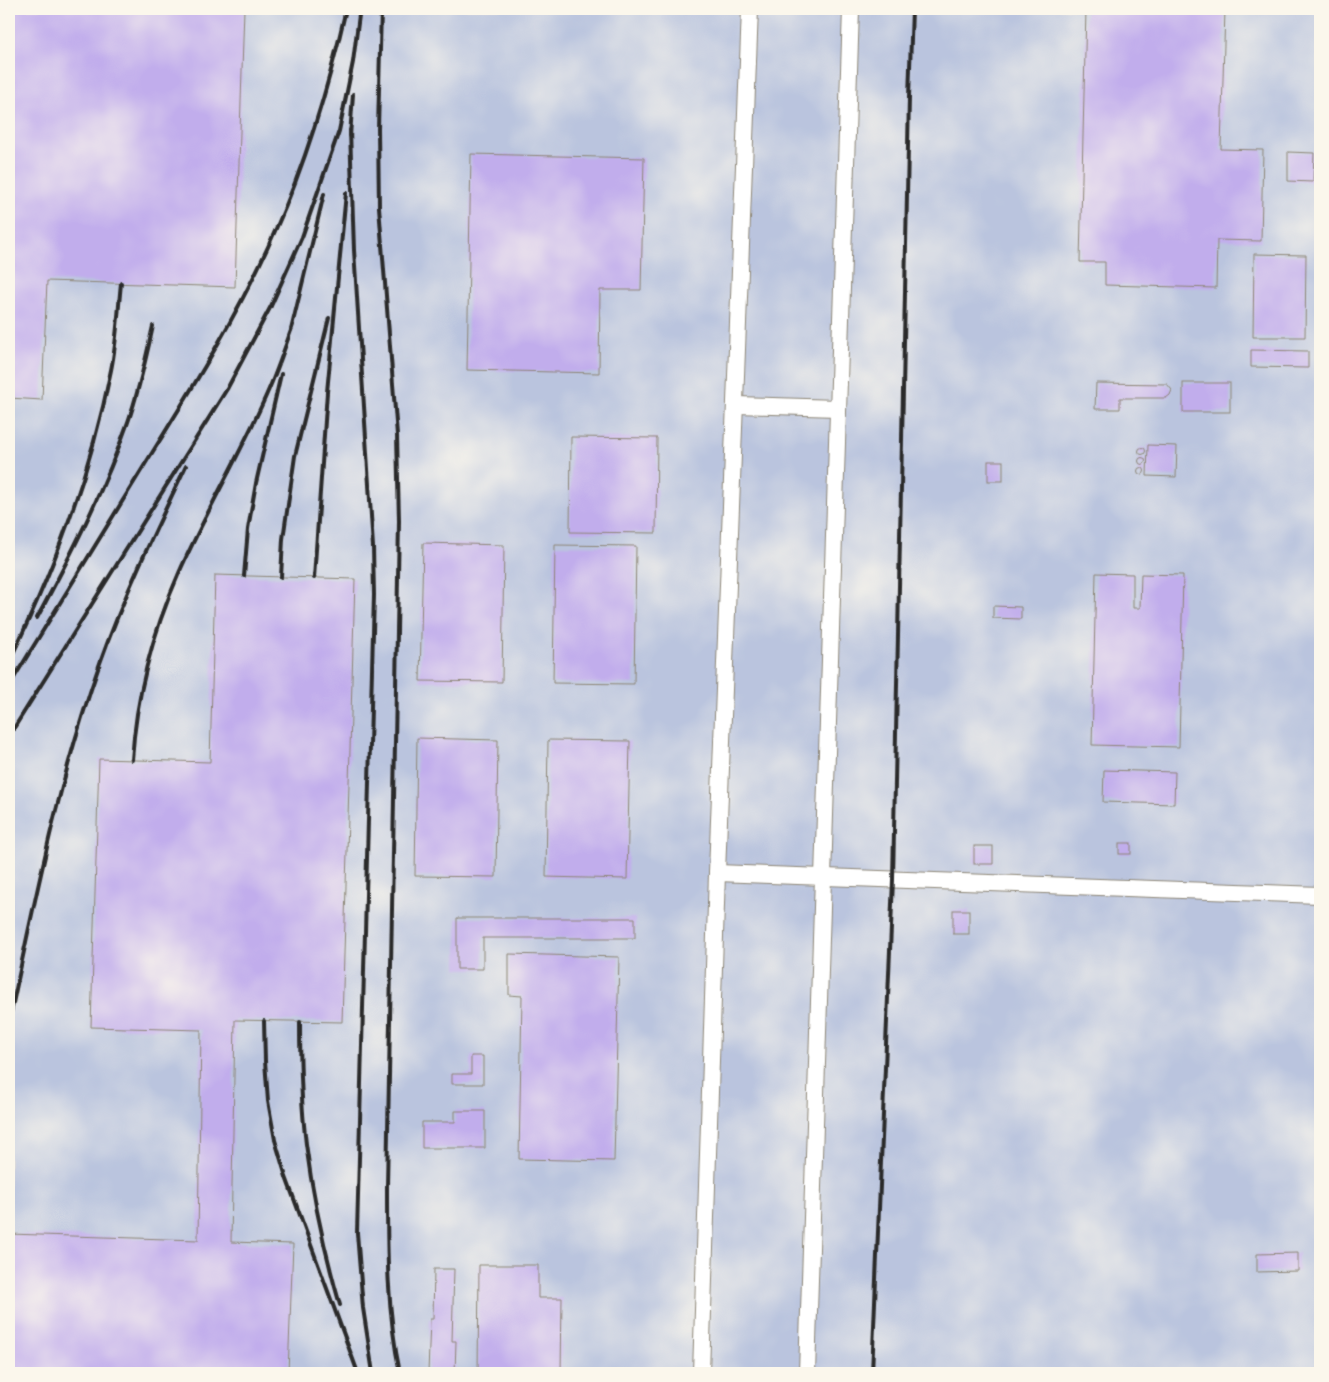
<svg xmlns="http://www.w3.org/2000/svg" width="1329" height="1382" viewBox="0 0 1329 1382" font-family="Alegreya,serif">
	<rect width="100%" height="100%" fill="#fbf7ec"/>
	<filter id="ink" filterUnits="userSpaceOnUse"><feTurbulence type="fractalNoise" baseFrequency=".02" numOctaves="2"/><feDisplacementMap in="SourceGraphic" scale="10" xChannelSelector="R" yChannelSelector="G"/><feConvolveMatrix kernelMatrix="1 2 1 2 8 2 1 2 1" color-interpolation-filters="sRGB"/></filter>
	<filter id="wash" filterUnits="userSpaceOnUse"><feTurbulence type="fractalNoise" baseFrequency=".0096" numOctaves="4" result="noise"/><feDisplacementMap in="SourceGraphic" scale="20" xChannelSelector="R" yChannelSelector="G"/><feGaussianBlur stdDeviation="1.12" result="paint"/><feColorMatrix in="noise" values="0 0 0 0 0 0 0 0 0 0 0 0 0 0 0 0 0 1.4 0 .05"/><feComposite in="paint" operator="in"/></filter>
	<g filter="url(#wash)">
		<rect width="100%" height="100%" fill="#efe2c2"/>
		<rect fill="#bac4de" x="9" y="9" width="1311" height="1364"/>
		<g id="blocks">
			<g fill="#c1adec">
				<polygon points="9,9 244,9 235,287 47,281 42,400 9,398"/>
				<polygon points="1086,9 1225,9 1221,149 1263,150 1261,241 1217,240 1216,288 1105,285 1105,262 1080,262"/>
				<polygon points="1288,152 1314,153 1313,182 1288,181"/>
				<polygon points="471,154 644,158 641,290 600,290 599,373 467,370"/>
				<polygon points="1254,254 1306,255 1305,337 1253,337"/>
				<polygon points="1251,350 1308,351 1308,368 1251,367"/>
				<polygon points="1096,383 1167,384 1172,390 1170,395 1166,398 1120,398 1120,409 1095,409"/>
				<rect x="1183" y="383" width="47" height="29"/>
				<polygon points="571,437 657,438 656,533 570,532"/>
				<polygon points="1148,445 1177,446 1176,477 1147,476"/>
				<circle cx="1142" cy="451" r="3.5"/>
				<circle cx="1142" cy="461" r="3.5"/>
				<rect x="988" y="461" width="15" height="20"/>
				<circle cx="1141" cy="471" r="3.5"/>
				<polygon points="423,543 504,545 502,682 420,681"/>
				<polygon points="555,545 636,546 634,684 553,683"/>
				<polygon points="1096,573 1133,574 1133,608 1140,608 1141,574 1183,575 1179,747 1092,745"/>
				<polygon points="215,575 355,579 342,1022 235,1020 231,1242 293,1244 288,1373 9,1373 9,1234 198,1240 201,1030 91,1027 99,759 210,762"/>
				<polygon points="993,606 1021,607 1021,619 993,618"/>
				<polygon points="417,738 498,740 496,877 415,876"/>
				<polygon points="548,740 630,741 627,879 546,877"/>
				<polygon points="1104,770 1175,772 1174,804 1103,802"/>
				<rect x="1119" y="843" width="12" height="11"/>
				<rect x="974" y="846" width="19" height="18"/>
				<rect x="953" y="910" width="16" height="24"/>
				<polygon points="457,918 635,918 635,938 483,938 483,969 457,969"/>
				<polygon points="509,954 619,957 614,1161 519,1159 522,996 509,995"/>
				<polygon points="471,1056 483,1056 483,1084 452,1084 452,1074 471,1074"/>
				<polygon points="455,1111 485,1111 485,1148 422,1148 422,1122 455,1122"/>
				<polygon points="1298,1253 1298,1271 1257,1272 1257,1254"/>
				<polygon points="479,1265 538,1265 538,1298 562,1298 561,1373 478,1373"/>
				<polygon points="434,1269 454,1269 452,1341 456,1341 455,1373 428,1373 430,1319 433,1319"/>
			</g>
		</g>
	</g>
	<g filter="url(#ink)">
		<use href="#blocks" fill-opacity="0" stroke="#8d8676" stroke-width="1"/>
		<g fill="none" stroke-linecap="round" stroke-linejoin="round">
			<g stroke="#8d8676" stroke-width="18">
				<g id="lane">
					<polyline points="736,405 838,408"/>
					<polyline points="717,873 1320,895"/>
					<polyline points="701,1373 717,873 750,9"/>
					<polyline points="807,1373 851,9"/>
				</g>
			</g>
			<use href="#lane" stroke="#fff" stroke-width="16"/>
			<g stroke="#2b2b2b" stroke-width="4">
				<path d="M381,9L378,129L379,207L397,435L399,521L387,1187C387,1250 387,1312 400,1373"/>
				<polyline points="350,130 354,250 373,547 374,595 357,1233 363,1308 373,1373"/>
				<polyline points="350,136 353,94"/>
				<polyline points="291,330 324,194"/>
				<polyline points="244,576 248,529 256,483 281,374"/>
				<polyline points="281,577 283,539 295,456 329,318"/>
				<polyline points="314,578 327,392 346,193"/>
				<path d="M37,618C71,555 104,490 128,422C139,391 146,358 153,326"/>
				<path d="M9,662C54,569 91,472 111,370C117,341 118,312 121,283"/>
				<path d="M9,686C55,611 101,536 147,461C193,387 240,312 275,231C307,160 329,85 346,9"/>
				<polyline points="9,736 227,389 271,306 302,237 339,131 353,62 359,15"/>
				<path d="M132,760C136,696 153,632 179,573C206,511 242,452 269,389C278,368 285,347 293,325"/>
				<polyline points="264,1021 265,1061 268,1101 275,1140 286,1177 358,1373"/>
				<path d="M9,1022C35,900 58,781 100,663C124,595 155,531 186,466"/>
				<path d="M300,1022C300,1062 301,1103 306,1144C313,1198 325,1253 340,1305"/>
				<polyline points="872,1373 893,880 909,97 912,9"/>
			</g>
		</g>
	</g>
	<rect width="1329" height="1382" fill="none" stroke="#fbf7ec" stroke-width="30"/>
</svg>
